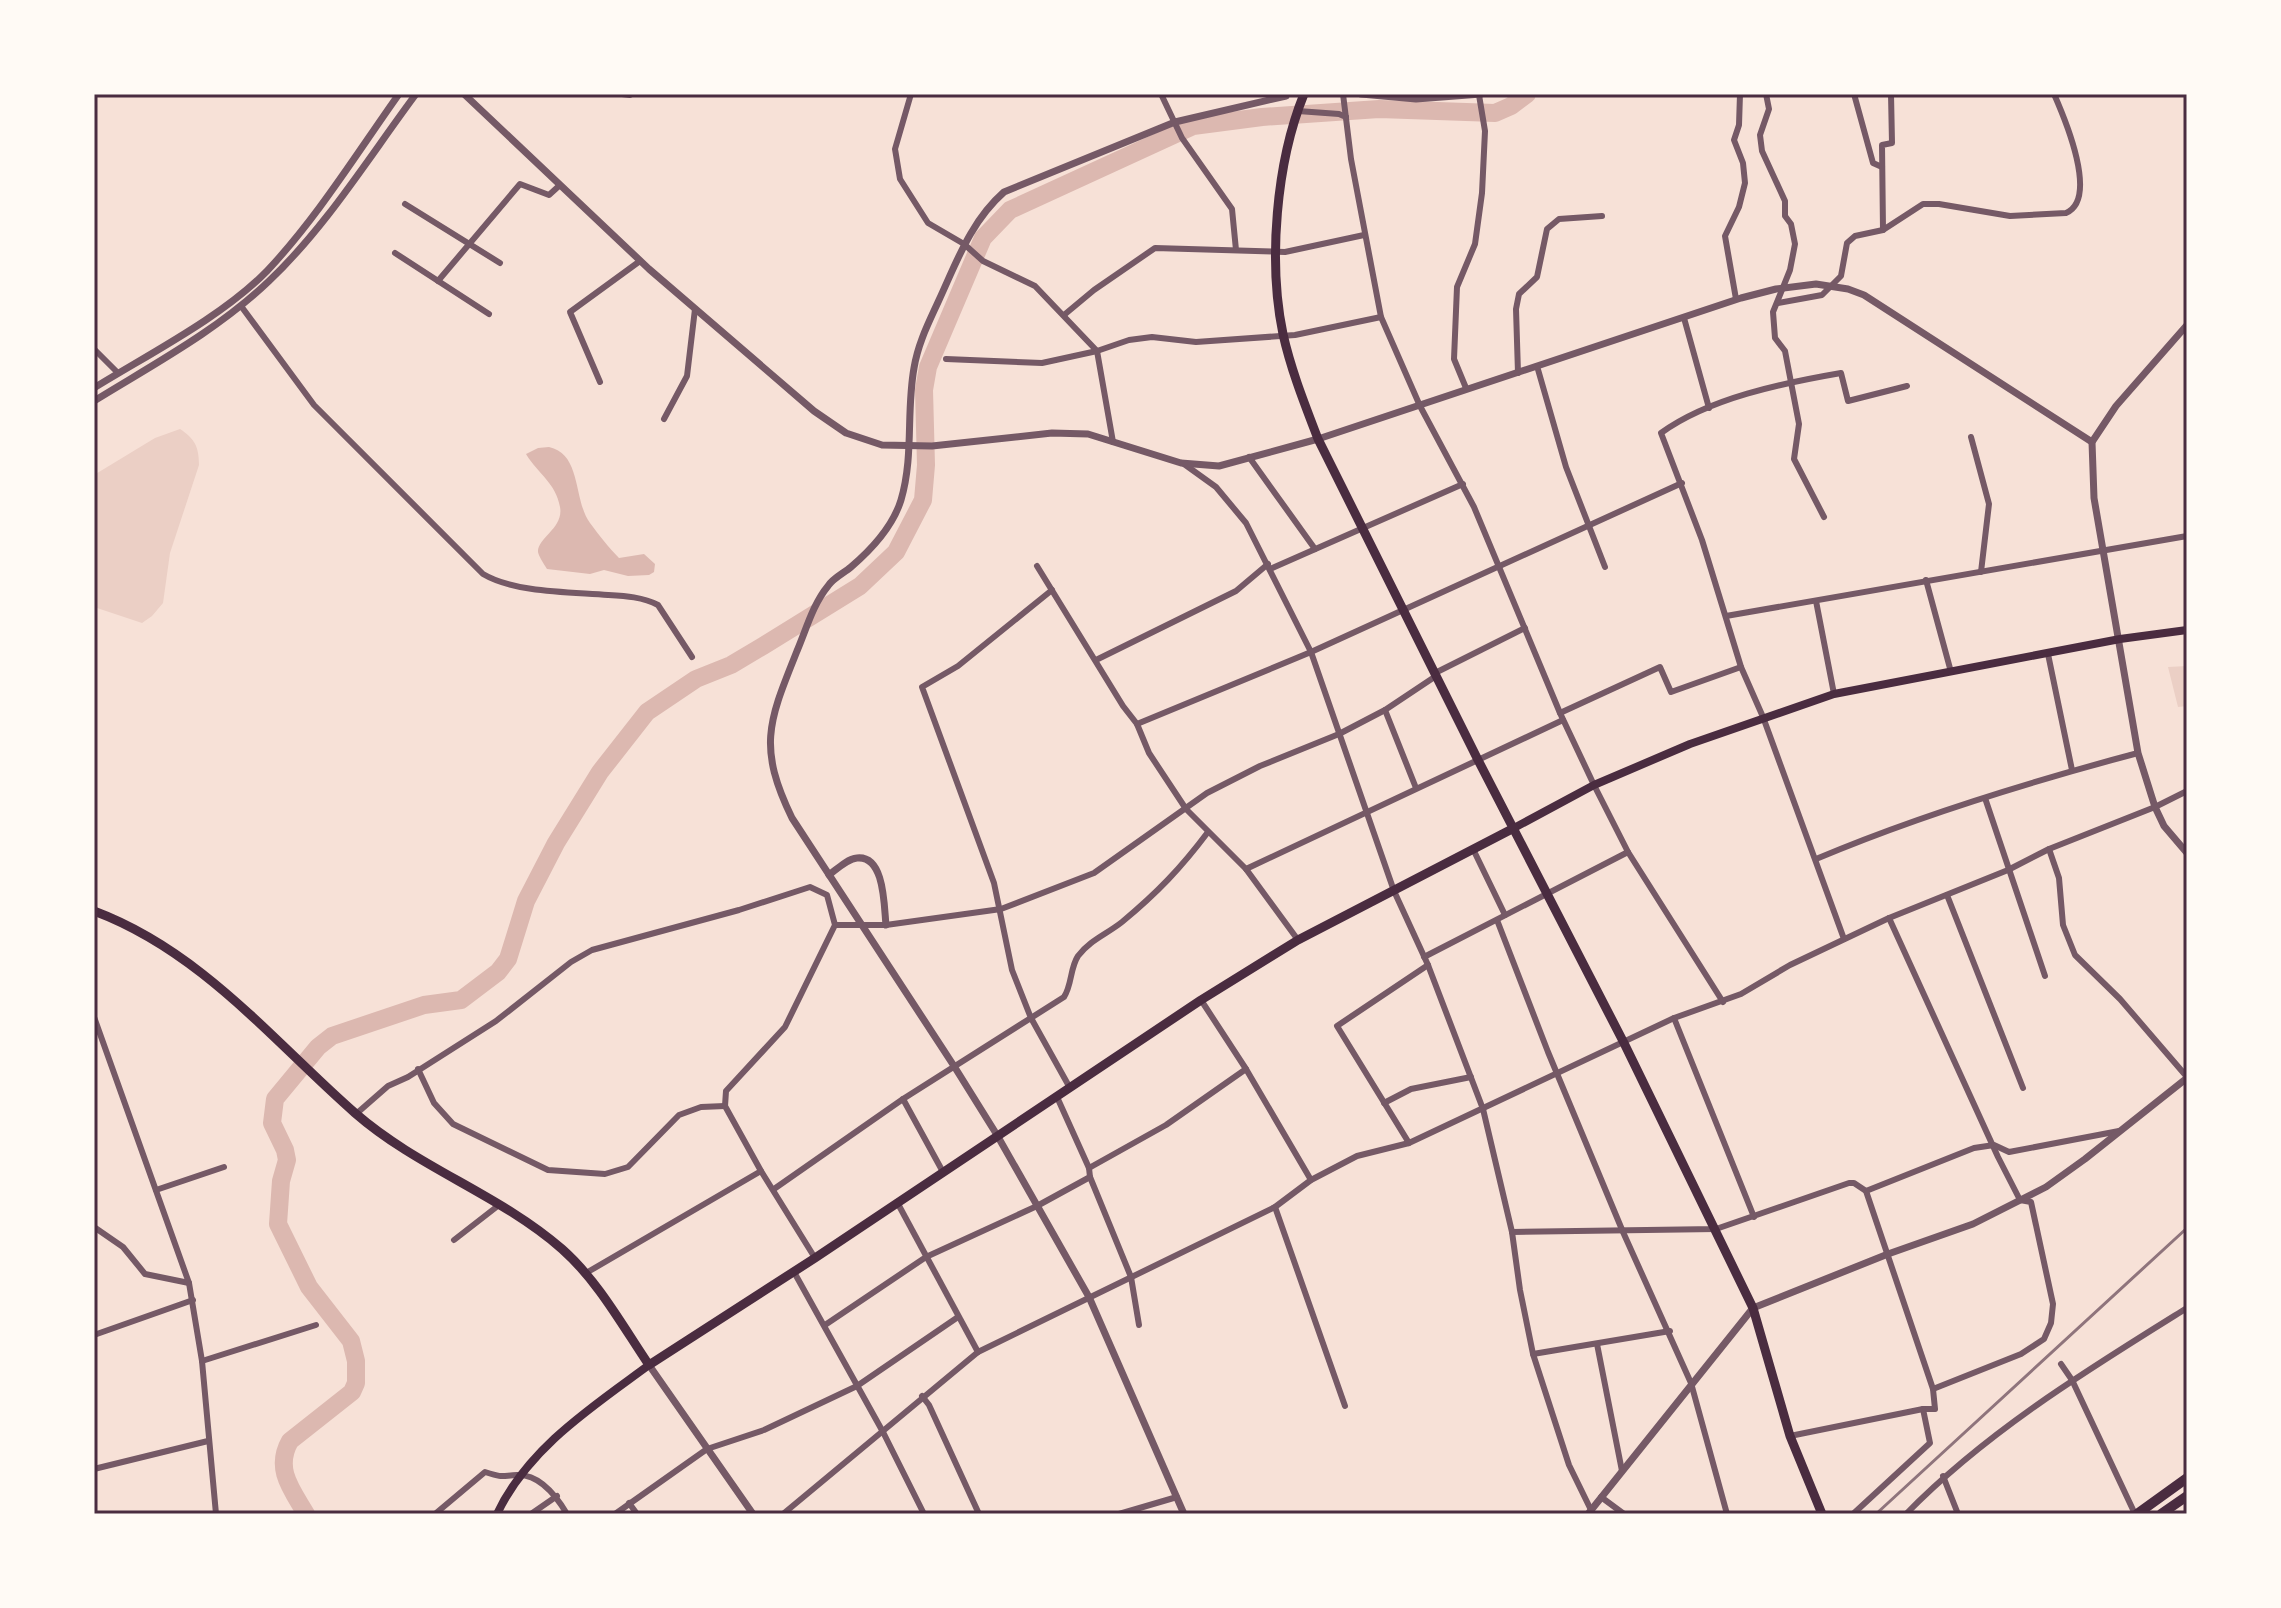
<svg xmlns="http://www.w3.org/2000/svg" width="2281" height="1608" viewBox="0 0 2281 1608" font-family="'Open Sans',sans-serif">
	<rect width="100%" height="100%" fill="#f7e1d7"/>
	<g fill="#ebcfc5">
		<path d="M180,429C195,439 199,447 199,465L170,553L163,603L152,616L142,623L94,607V475L155,438Z"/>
		<polygon points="2187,666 2187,706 2178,707 2168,667"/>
	</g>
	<path fill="#dcb8b0" d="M549,447C582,454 573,500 590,523C599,535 609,548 619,558L644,554L655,564L654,572L649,575L628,576L604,570L590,574L547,569C544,564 539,557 538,552C537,538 564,528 560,507C556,483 538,474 526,454L538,448Z"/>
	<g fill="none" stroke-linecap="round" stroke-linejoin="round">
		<path stroke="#dcb8b0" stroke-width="18" d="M306,1514C292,1490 274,1469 290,1441L352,1392L356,1383V1361L351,1341L309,1287L278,1224L281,1181L287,1160L285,1150L272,1123L275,1099L318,1047L332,1036L424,1005L461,1000L498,972L508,959L526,901L556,843L600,772L647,712L696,679L731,665L763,646L860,586L896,552L923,500L926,465L924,390L928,367L983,238L1010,210L1193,126L1262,117L1379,109L1495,113L1511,106L1527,94"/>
		<g stroke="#755966" stroke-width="6">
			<polyline points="622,94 630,95"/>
			<polyline points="911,94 895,149 900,179 928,223 964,244 983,261 1035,286 1097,351 1113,442"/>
			<polyline points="1161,94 1182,138 1232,209 1236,250"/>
			<polyline points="1343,94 1351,159 1381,317 1420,406 1474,507 1560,713 1594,785 1628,852 1723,1002"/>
			<polyline points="1766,94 1769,109 1760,135 1762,151 1785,201 1785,216 1791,224 1795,244 1790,270 1773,312 1775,338 1785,351 1799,424 1794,459 1824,517"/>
			<polyline points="1854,94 1873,163 1882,167"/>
			<polyline points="1298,111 1339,114 1346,117"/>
			<polyline points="405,204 500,263"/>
			<polyline points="1883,230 1882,145 1892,143 1891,94"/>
			<polyline points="395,253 489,314"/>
			<polyline points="438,281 520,184 549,195 560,185"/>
			<polyline points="1736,299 1725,236 1739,207 1745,183 1743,163 1734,140 1739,125 1740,94"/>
			<path d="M1778,303L1822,295L1841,276L1847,243L1855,236L1883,230L1923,204H1939L2010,216L2066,213C2099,199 2065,119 2054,94"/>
			<path d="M241,306L314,405L483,574C515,593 571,592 608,595C625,596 643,597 658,605L692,657"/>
			<polyline points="1064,315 1094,290 1155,248 1285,252 1364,235"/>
			<polyline points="1684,318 1709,408"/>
			<polyline points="94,349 118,373"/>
			<polyline points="946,359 1042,363 1097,351 1129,340 1152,337 1196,342 1295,335 1381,317"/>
			<polyline points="1537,366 1566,467 1605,567"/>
			<polyline points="1518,373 1516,309 1519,294 1537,277 1547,229 1559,219 1602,216"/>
			<polyline points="600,382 570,312 640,261"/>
			<polyline points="1466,388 1454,359 1457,287 1475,244 1482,193 1485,131 1479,95"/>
			<polyline points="664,419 687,376 695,309"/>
			<polyline points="1971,437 1989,504 1981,572"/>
			<polyline points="1249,457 1315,549"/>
			<polyline points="1184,464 1216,487 1246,523 1311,652 1394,891 1428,965 1483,1109 1512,1232 1520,1290 1533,1354 1569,1465 1591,1510"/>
			<polyline points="1037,566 1123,706 1137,724 1149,753 1186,809 1246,869 1298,940"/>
			<polyline points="1270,569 1463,484"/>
			<polyline points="1926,580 1951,672"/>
			<polyline points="1052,590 958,666 922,687 994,883 1012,970 1031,1018 1070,1088"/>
			<polyline points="1816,601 1834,694"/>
			<polyline points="1726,616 2187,536"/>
			<polyline points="2048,654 2072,770"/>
			<polyline points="1096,660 1236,591 1268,564"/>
			<polyline points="1435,673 1525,628"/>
			<polyline points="1385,710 1416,788"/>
			<polyline points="1560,713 1660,667 1671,692 1741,667"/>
			<polyline points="1137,724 1311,652 1682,483"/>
			<polyline points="1985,798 2045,976"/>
			<polyline points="1473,849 1505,915"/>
			<polyline points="2049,849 2059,878 2063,925 2075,955 2120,999 2187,1077"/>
			<path d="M1816,859C1920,815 2029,782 2138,753"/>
			<polyline points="1246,869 1563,720"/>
			<polyline points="1947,895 2023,1088"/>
			<polyline points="1889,918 1998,1157 2020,1200 2031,1202 2053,1304 2051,1323 2044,1339 2021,1354 1933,1389"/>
			<polyline points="1497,920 1548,1052 1623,1232 1691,1383 1727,1514"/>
			<polyline points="835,925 886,925 1001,909 1094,873 1207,793 1260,766 1339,734 1385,710 1436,676"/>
			<path d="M1844,939L1763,717L1741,667L1702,540L1661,433C1709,398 1783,383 1841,373L1848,401L1907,386"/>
			<polyline points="1424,957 1628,852"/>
			<polyline points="1201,1000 1246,1069 1311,1180"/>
			<polyline points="94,1017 189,1283 202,1361 216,1514"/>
			<polyline points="1674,1018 1754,1217"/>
			<polyline points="418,1069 434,1103 453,1124 548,1170 605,1174 628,1167 679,1115 701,1107 725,1106"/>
			<polyline points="1057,1097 1089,1168 1090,1177 1131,1277 1139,1325"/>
			<polyline points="903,1099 943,1172"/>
			<polyline points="1384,1103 1411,1089 1471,1077"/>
			<polyline points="356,1114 388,1086 408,1077 496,1021 571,962 592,950 739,910 810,887 827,895 835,925 785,1027 726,1091 725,1106 761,1171 815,1258"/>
			<polyline points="1409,1143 1337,1026 1428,965"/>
			<polyline points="1089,1168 1166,1125 1246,1069"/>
			<path d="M774,1189L903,1099L1064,997C1072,985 1070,968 1078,956C1090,940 1107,934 1122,922C1157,893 1181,868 1208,832"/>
			<polyline points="156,1190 224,1167"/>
			<polyline points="1866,1191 1974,1148 1994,1145 2009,1152 2119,1131"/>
			<polyline points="897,1202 978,1352"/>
			<polyline points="1275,1207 1345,1406"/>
			<polyline points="94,1227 123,1247 145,1274 189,1283"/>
			<polyline points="1512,1232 1716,1229 1849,1183 1854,1183 1866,1191 1933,1389 1935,1409 1923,1409 1930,1443 1853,1514"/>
			<polyline points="454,1240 499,1205"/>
			<polyline points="794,1272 883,1432 924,1514"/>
			<polyline points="586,1273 761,1171"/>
			<polyline points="825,1325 926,1257 1037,1206 1090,1177"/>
			<polyline points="94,1335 193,1300"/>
			<polyline points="1597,1344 1622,1471"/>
			<polyline points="1533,1354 1670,1331"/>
			<polyline points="202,1361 316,1325"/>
			<polyline points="2061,1364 2072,1380 2135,1514"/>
			<polyline points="922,1396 929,1405 979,1514"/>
			<polyline points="1790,1436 1923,1409"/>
			<polyline points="94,1469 208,1441"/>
			<polyline points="1943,1476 1958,1514"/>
			<polyline points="1601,1497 1624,1514"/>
			<polyline points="629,1503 637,1514"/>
			<path d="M435,1514L485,1472C504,1478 500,1476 517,1475C540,1474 557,1497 567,1514"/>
			<polyline points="531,1514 557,1496"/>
			<polyline points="615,1514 707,1449 764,1430 857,1386 958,1317"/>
			<polyline points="783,1514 978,1352 1275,1207 1311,1180 1357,1156 1409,1143 1674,1018 1741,994 1790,965 1889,918 2008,870 2049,849 2155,807 2187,791"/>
			<polyline points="1119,1514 1177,1497"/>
			<path d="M1906,1514C1987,1431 2089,1369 2187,1308"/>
		</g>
		<g stroke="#755966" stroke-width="7">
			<polyline points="464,94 649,269 814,411 846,433 882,445 932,446 1052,433 1088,434 1181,463 1219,466 1318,439 1741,298 1776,289 1816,284 1848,289 1864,295 2092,442"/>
			<polyline points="1361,94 1416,99 1481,94"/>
			<polyline points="2187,325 2116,406 2092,442 2094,498 2138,753 2155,807 2164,826 2187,853"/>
			<path d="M94,388C149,354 222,317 267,271C317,218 357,153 399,94"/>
			<path d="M94,401C154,364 218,330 269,281C326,227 369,157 416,94"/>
			<path d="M829,875C837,869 847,859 857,858C885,855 884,907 886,925"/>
			<polyline points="649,1365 753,1514"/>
			<path d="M1184,1514L1089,1297L997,1135L954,1066L792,818C757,746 769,721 797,651C806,630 813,604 828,586C833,578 844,573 851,567C872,549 893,526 901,500C914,456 906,412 914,368C918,343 929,322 939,300C957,261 971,221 1004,192L1175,122L1286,96"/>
			<polyline points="1588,1514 1753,1308 1888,1254 1973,1224 2046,1187 2085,1159 2187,1078"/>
		</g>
		<g stroke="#4a2c40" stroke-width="8">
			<polyline points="1514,828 1594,785 1690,744 1834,694 2120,639 2187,630"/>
			<path d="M497,1514C528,1448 592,1407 649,1365"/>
		</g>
		<g stroke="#4a2c40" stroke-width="9">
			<path d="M1304,94C1276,163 1268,262 1283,334C1291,370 1305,405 1318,439L1478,760L1624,1043L1753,1308L1790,1436L1822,1514"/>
			<path d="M94,911C201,951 272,1040 355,1113C418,1168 499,1194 562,1249C598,1281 622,1325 649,1365L815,1258L1201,1000L1298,940L1514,828"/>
		</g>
		<g stroke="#4a2c40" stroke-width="10">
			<polyline points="2137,1514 2187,1478"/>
			<polyline points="2161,1514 2187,1496"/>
		</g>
		<polyline stroke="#8f747c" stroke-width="3" points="1876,1514 2187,1228"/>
	</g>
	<rect width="2281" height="1608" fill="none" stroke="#fffaf5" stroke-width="192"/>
	<rect x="96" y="96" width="2089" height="1416" fill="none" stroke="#4a2c40" stroke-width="3"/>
</svg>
